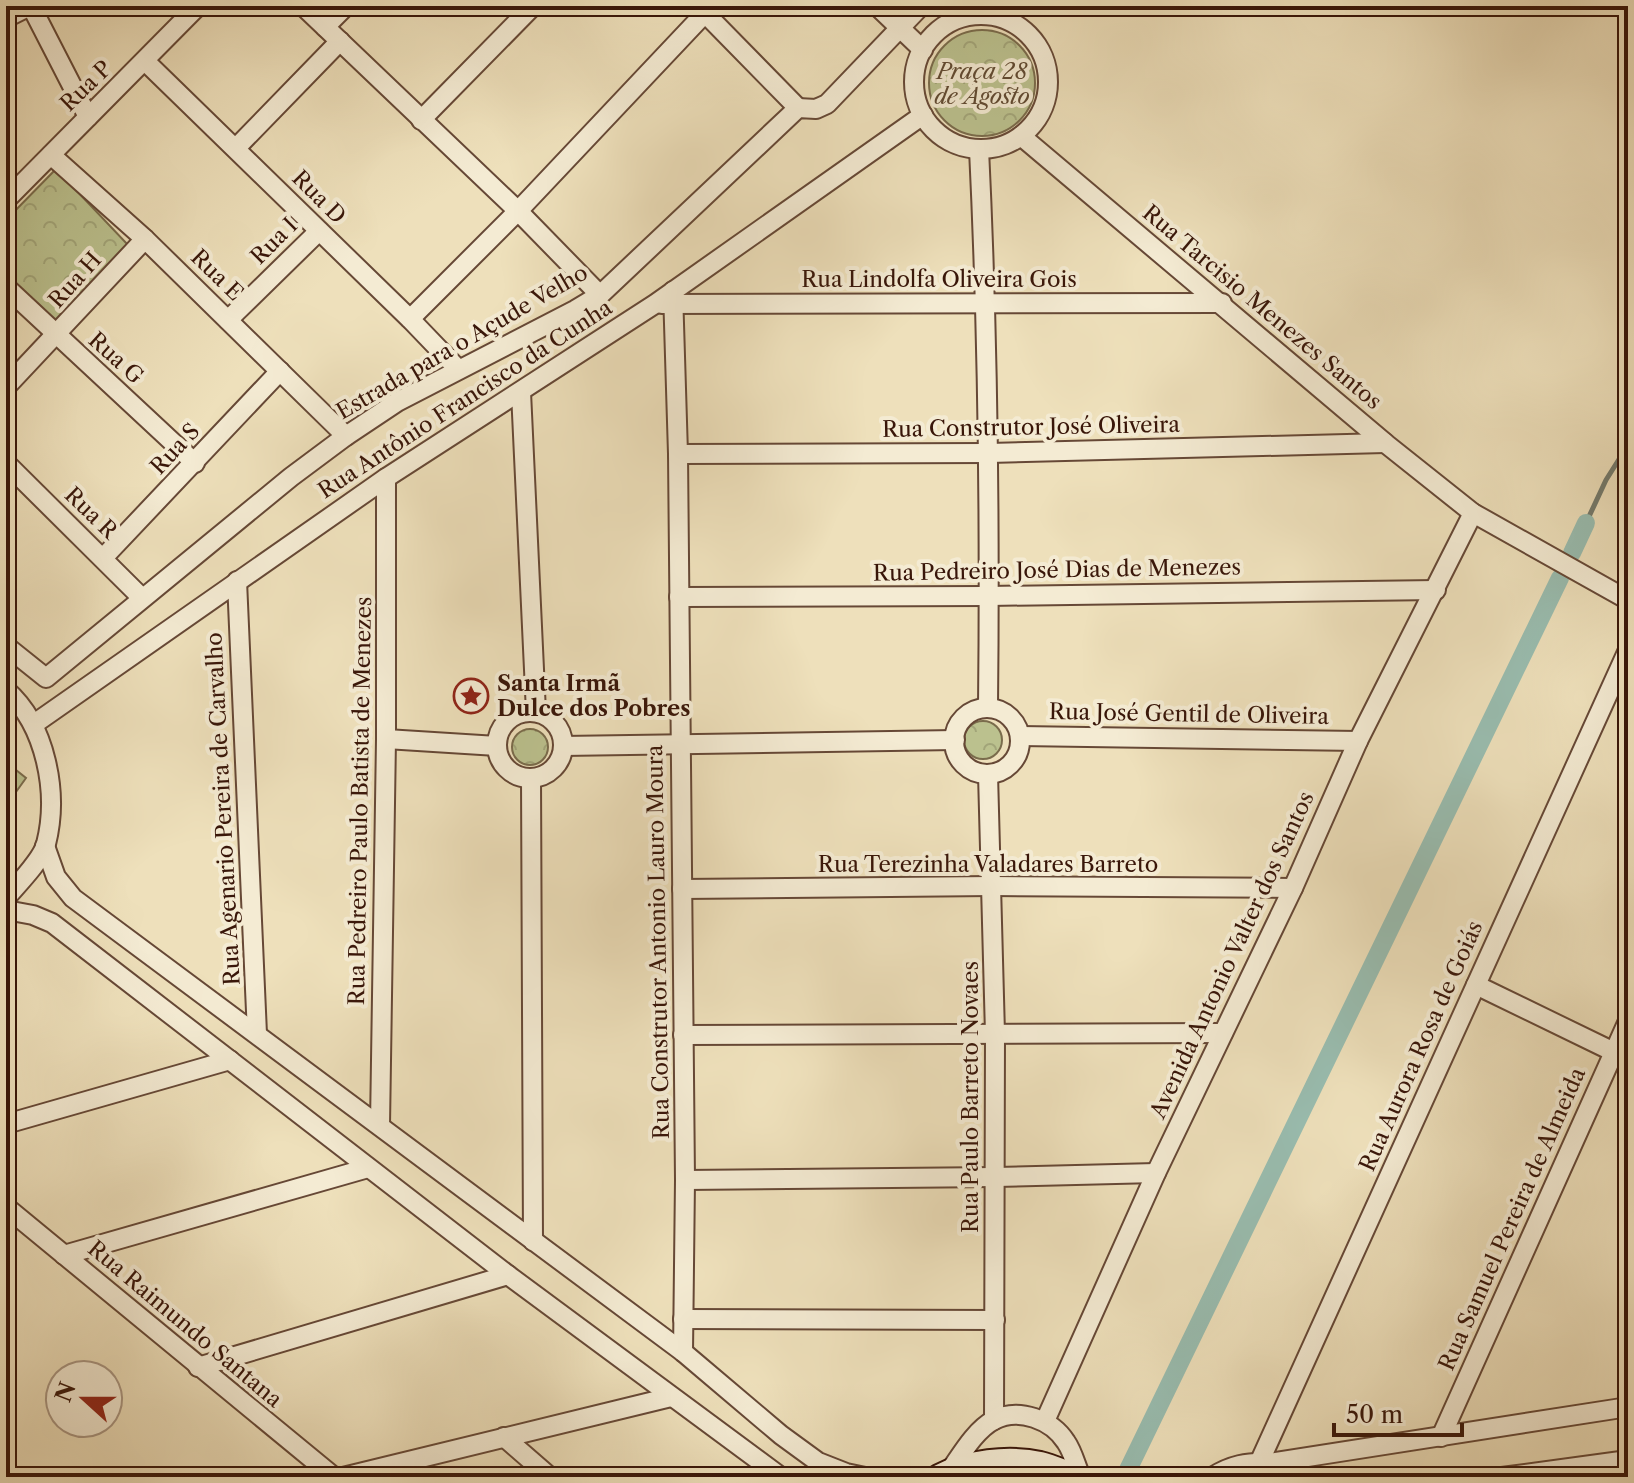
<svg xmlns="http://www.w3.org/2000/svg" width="1634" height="1483" viewBox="0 0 1634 1483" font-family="'Libre Caslon Text',serif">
	<defs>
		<pattern id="park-crowns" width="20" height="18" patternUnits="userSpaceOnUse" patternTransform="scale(2)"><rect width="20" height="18" fill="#bbc18e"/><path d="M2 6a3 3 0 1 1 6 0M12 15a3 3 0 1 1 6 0" fill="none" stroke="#a2a579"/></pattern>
	</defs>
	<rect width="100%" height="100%" fill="#eee0bb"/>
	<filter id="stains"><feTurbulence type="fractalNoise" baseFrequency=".0025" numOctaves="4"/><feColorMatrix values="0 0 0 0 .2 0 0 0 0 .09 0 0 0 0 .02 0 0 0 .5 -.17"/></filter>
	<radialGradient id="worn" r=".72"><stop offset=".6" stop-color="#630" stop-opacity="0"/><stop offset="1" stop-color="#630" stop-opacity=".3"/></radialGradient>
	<polygon fill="#bbc18e" stroke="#7a6c4c" stroke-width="2" points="6,762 26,778 6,806"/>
	<g fill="url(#park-crowns)" stroke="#7a6c4c" stroke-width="2">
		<circle cx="982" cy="83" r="53"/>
		<polygon points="56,169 129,246 56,323 6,275 6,220"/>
		<circle cx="983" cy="740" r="19"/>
		<circle cx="530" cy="747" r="18"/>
	</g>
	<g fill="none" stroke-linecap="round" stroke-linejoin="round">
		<polyline stroke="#737a6d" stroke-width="5" points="1586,523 1606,480 1628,445"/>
		<g stroke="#99bdb0" stroke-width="18">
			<polyline points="1572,553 1586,523"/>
			<polyline points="1126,1474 1560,578"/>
		</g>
		<g stroke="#664836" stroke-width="22">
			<g id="street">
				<polyline points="31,6 88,117"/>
				<polyline points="303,6 518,211 600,295"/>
				<polyline points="698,6 798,108"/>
				<polyline points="877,6 923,50"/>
				<circle cx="981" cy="82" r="67"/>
				<polyline points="6,18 30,6"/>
				<polyline points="325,27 346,6"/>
				<polyline points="146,62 410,319 458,369"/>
				<polyline points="421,120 533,6"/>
				<polyline points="1021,136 1385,443 1473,513 1628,600"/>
				<polyline points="236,148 340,41"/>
				<path d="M979,149C988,335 990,521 988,708"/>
				<polyline points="51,155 145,239 346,436"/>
				<polyline points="6,200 198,6"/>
				<polyline points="6,287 195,463"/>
				<polyline points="673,291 678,454 685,1180 683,1352"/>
				<polyline points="662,304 1222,303"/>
				<polyline points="410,319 518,211 705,13"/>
				<polyline points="228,320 319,231"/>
				<polyline points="6,387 145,239"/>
				<polyline points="521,392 536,712"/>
				<polyline points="678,454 989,453 1385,443"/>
				<polyline points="6,463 142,598"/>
				<polyline points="103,558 280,371"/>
				<polyline points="237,581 257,1034"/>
				<polyline points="679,597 989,596 1436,590"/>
				<polyline points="6,646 46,678 291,477 346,436 397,402 575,310 600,295 798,108 816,109 827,104 921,6"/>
				<path d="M6,690C46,725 59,793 46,844C42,860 17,885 6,898"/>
				<circle cx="987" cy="741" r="33"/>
				<circle cx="530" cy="745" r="33"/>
				<polyline points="34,724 386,478 655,304 923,115"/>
				<polyline points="1020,736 1358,741"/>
				<polyline points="386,739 497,746"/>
				<polyline points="563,746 955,740"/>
				<polyline points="988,774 995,1034 994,1420"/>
				<polyline points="531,778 533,1241"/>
				<polyline points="45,846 56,877 73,898 683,1352 781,1435 818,1462 846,1473 865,1477"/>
				<polyline points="682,889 992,886 1293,888"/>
				<polyline points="6,910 33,915 52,923 508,1275 781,1477"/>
				<polyline points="1476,985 1614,1052"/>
				<polyline points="683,1035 1223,1033"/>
				<polyline points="6,1124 230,1060"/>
				<polyline points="380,1125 386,739 386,478"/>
				<polyline points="685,1180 996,1177 1156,1173"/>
				<polyline points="6,1207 334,1477"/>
				<polyline points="64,1255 368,1168"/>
				<polyline points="683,1319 995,1320"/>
				<polyline points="198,1367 508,1275"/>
				<polyline points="1045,1421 1156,1173 1293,888 1358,741 1473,513"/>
				<polyline points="504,1437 550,1477"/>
				<polyline points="1441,1437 1628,1021"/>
				<polyline points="1259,1463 1628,650"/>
				<path d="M949,1472C961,1455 975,1430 994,1420C1019,1407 1052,1420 1066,1442C1073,1452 1076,1466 1081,1477"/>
				<polyline points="343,1477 671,1397"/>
				<path d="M1212,1477C1231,1465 1247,1462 1269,1463L1628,1407"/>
				<polyline points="1502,1477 1628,1460"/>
			</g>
		</g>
		<g stroke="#391609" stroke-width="28">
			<path id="secondary" d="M939,1477C968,1462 1008,1457 1040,1464C1052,1467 1065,1473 1077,1477"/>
		</g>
		<use href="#street" stroke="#f4ebd3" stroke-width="18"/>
		<use href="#secondary" stroke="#f4ebd3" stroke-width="24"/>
	</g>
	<defs>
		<g id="sight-ring" transform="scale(1.8)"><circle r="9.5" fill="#f4ebd3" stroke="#8f2418" stroke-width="1.5"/><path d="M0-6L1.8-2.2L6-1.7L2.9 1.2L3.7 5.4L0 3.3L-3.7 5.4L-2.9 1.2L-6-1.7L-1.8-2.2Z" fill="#8f2418"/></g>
	</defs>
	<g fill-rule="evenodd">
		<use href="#sight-ring" x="471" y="696"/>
	</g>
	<g text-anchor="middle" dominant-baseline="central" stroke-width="8" stroke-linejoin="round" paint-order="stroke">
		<g font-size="22" font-style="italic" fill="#604931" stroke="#f4ebd3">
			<text x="982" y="71">Praça 28<tspan x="982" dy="25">de Agosto</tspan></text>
		</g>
		<g font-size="22" fill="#391609" stroke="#f4ebd3">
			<text transform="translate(86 86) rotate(-44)">Rua P</text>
			<text transform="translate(319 197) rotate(45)">Rua D</text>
			<text transform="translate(274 241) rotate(-45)">Rua I</text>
			<text transform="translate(217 275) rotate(44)">Rua E</text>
			<text x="939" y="279">Rua Lindolfa Oliveira Gois</text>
			<text transform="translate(75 280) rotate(-48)">Rua H</text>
			<text transform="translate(1262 307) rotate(40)">Rua Tarcisio Menezes Santos</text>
			<text transform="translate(462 342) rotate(-30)">Estrada para o Açude Velho</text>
			<text transform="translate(116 358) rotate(42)">Rua G</text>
			<text transform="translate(465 399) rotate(-33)">Rua Antônio Francisco da Cunha</text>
			<text transform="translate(1031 427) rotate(-1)">Rua Construtor José Oliveira</text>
			<text transform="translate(175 449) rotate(-47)">Rua S</text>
			<text transform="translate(91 513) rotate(44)">Rua R</text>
			<text transform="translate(1057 570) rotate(-1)">Rua Pedreiro José Dias de Menezes</text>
			<text transform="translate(1189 714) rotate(1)">Rua José Gentil de Oliveira</text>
			<text transform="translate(360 801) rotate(-89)">Rua Pedreiro Paulo Batista de Menezes</text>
			<text transform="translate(223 809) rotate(-93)">Rua Agenario Pereira de Carvalho</text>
			<text x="988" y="864">Rua Terezinha Valadares Barreto</text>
			<text transform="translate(658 942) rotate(-91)">Rua Construtor Antonio Lauro Moura</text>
			<text transform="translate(1232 955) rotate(-65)">Avenida Antonio Valter dos Santos</text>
			<text transform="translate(1421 1046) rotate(-66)">Rua Aurora Rosa de Goiás</text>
			<text transform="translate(970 1097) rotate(-90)">Rua Paulo Barreto Novaes</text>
			<text transform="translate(1512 1219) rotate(-66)">Rua Samuel Pereira de Almeida</text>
			<text transform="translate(185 1324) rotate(40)">Rua Raimundo Santana</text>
		</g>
		<g font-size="22" font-weight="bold" fill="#391609" stroke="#f4ebd3" text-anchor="start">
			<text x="497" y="683">Santa Irmã<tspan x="497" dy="25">Dulce dos Pobres</tspan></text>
		</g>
	</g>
	<rect width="1634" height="1483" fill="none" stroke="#eee0bb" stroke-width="32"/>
	<rect x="8" y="8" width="1618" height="1467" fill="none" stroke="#391609" stroke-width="4"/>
	<rect x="16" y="16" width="1602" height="1451" fill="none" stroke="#391609" stroke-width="2"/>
	<g transform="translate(84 1399) rotate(291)"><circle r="38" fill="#f4ebd3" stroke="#a99682" stroke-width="2"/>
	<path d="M0-6L14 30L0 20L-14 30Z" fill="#8f2418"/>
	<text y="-12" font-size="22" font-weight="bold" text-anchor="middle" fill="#391609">N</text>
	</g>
	<path d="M1334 1423v12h128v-12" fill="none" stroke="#391609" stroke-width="4"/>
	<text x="1346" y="1423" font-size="24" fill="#391609" stroke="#f4ebd3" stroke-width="6" paint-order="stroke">50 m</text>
	<rect width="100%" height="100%" filter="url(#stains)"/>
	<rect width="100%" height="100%" fill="url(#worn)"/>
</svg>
